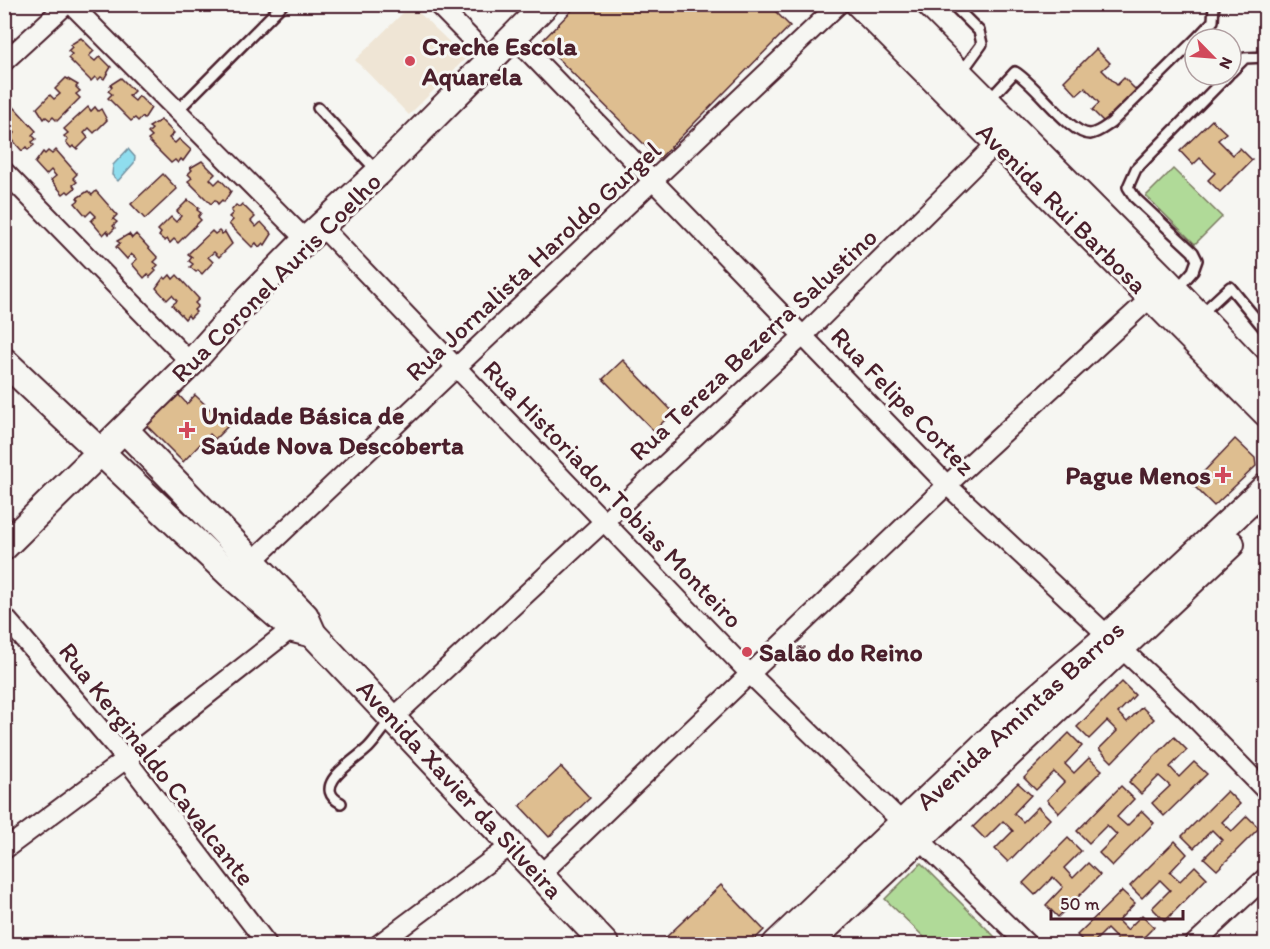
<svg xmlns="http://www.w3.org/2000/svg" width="1270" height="949" viewBox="0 0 1270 949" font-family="Itim,sans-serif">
	<rect width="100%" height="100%" fill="#f6f6f2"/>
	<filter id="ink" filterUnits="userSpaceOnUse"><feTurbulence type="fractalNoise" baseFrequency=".0167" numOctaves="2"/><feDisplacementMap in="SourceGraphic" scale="12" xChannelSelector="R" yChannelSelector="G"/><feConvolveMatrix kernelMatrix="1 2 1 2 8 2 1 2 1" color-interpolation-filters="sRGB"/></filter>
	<g filter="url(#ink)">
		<polygon fill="#efe5d5" points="411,5 466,58 409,115 355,60"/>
		<g fill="#b0da98" stroke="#7d7c62" stroke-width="1.5">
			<polygon points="1173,169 1222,217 1195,244 1146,196"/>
			<polygon points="921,863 1002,944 931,944 885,899"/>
		</g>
		<polygon fill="#8fddee" stroke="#7391a0" stroke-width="1.5" points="128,149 135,157 134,163 118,181 112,175 113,165"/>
		<g fill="#debe90" stroke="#4a1f2b" stroke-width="1.5">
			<polygon points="578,4 768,4 790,26 659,159 541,42"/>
			<polygon points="81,38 94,51 89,56 95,61 100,56 111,67 104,79 101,77 98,80 95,77 91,81 68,58 72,54 68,51 72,47 70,45"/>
			<polygon points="1096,49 1110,63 1102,70 1117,85 1124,78 1136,90 1104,122 1092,110 1099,103 1085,88 1077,95 1064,81"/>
			<polygon points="66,78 78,85 76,87 80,91 76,94 80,98 57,121 53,117 50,120 46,117 44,119 37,108 50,95 54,99 60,94 55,89"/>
			<polygon points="121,78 134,91 129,96 135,101 139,96 151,108 144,119 142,117 138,121 135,118 131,121 108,98 112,94 108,91 112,87 110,85"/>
			<polygon points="7,107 11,111 14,107 36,131 32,135 36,139 32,142 34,145 28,150 26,147 22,151 10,137 15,133 10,127 4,132 4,110"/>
			<polygon points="88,107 91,111 95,107 98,111 101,109 107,120 94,133 89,128 84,133 88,138 77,149 73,146 71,148 66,142 68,140 64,136 68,133 64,129"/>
			<polygon points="161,120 174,133 169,138 175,143 179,139 191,150 183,161 181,159 178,163 175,160 171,163 148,140 152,137 148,133 152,129 149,127"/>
			<polygon points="1212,120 1226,133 1218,140 1233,155 1240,148 1252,160 1220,192 1208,180 1215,173 1200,158 1193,165 1180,151"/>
			<polygon points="56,150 77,174 73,178 77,182 73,185 75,188 69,193 67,191 63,194 51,180 56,176 51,170 46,175 35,163 43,152 45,154 48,151 52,154"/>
			<polygon points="202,161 215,174 210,179 215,184 220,179 231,191 224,202 222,200 218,204 215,200 211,204 188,181 192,178 188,174 192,170 190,168"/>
			<polygon points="163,174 177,189 145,219 131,204"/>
			<polygon points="88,191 92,195 96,191 117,215 113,219 117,222 113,226 115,228 109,234 107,231 103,235 91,221 96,216 91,211 86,216 75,203 79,200 77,198"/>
			<polygon points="188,200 199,208 197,210 201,213 198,217 201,220 178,243 174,239 170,243 167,239 165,241 159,236 161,233 158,230 171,217 176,222 181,216 177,211"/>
			<polygon points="242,204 255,217 251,221 256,227 261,222 272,234 265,245 263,243 259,247 256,243 252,247 229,224 233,220 229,217 233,213 231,211 236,205 239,207"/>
			<polygon points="212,231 215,234 219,231 222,234 225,232 232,244 219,257 214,252 208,257 213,262 202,274 198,270 196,272 190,267 193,264 189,261 192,257 188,254"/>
			<polygon points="129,234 132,238 136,234 158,258 154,262 158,265 154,269 156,271 150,277 148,274 144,278 132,264 137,259 131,254 127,259 116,247 120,243 117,241"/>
			<polygon points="170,275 173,279 177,275 199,299 195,303 198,306 194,310 196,312 190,318 188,315 185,319 172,305 177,301 172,295 167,300 156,288 164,277 166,279"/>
			<polygon points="623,360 673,412 654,431 603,379"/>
			<polygon points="176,392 187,404 195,395 228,426 215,439 210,434 183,462 145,424"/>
			<polygon points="1235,439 1255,458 1256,466 1214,506 1192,484"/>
			<polygon points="1122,682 1135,695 1118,713 1127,722 1142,707 1154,719 1112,762 1099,749 1117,731 1107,721 1089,739 1077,727"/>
			<polygon points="1069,733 1082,746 1065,764 1074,773 1089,758 1102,770 1059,813 1047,800 1064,782 1054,772 1036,790 1024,778"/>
			<polygon points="1174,737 1187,750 1170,767 1179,777 1194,762 1207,774 1164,816 1152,803 1170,786 1159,776 1141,794 1129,782"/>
			<polygon points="561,767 590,798 549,837 520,806"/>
			<polygon points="1018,783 1031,795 1014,813 1023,822 1038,807 1050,819 1008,862 995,849 1013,831 1003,821 985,839 973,827"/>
			<polygon points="1121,786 1134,799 1117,817 1127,826 1142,811 1154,823 1112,866 1099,853 1117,835 1107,825 1089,843 1077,831"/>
			<polygon points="1227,791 1240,804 1222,822 1232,831 1247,816 1259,828 1217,870 1204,858 1222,840 1212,830 1194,848 1182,836"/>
			<polygon points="1068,838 1081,851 1064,868 1073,878 1088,863 1100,875 1058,917 1046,905 1063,887 1053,877 1035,895 1023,883"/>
			<polygon points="1175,841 1187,854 1170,872 1180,881 1195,866 1207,878 1165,921 1152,908 1170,890 1160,880 1142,898 1130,886"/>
			<polygon points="721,885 764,930 750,944 659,944"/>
			<polygon points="1122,891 1135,903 1118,921 1127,930 1142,915 1154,927 1137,944 1112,944 1117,939 1107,929 1092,944 1086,944 1077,935"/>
		</g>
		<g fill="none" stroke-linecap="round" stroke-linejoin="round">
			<g stroke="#4a1f2b" stroke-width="14">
				<g id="lane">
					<polyline points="952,4 979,31 982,44 961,73"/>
					<polyline points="1196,39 1213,21 1214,4"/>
					<polyline points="1231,72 1245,58 1266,57"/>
					<path d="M989,100L1015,72C1036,84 1069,134 1090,134C1098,133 1105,127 1111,123L1195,40"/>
					<polyline points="318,108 377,171"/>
					<polyline points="177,111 283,4"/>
					<polyline points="1177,289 1193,271 1197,260 1193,252 1135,198 1128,187 1136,169 1228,75"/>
					<polyline points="1201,314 1230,287 1266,331"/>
					<path d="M341,803C309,786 356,760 368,748C377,739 383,728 392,719"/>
				</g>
			</g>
			<g stroke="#4a1f2b" stroke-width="22">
				<g id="street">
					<polyline points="71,4 306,240"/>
					<polyline points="437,4 491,59"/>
					<polyline points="514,37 947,485 1187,710 1266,791"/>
					<polyline points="4,62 67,4"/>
					<polyline points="4,171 191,363"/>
					<polyline points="321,226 751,675 1027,944"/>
					<polyline points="244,569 839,4"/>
					<polyline points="4,616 126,759 267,944"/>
					<polyline points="393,718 804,335 1005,135"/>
					<polyline points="4,850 126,759 300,622"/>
					<polyline points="541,874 947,485 1159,290"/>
					<polyline points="379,944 513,844"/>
					<polyline points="1194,944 1266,877"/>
				</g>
			</g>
			<g stroke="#4a1f2b" stroke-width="30">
				<g id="secondary">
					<polyline points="859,4 1266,413"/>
					<polyline points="890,4 1167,282 1266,386"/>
					<polyline points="4,361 234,578 293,629 313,634"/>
					<polyline points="125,430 305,616 313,634 605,944"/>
					<polyline points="4,547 191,363 249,298 306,240 378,173 546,4"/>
					<polyline points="776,944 1003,727 1108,636 1266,487"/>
					<polyline points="808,944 1231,544"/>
				</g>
			</g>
			<use href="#lane" stroke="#f6f6f2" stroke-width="9"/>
			<use href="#street" stroke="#f6f6f2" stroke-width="18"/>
			<use href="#secondary" stroke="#f6f6f2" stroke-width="26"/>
		</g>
	</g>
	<g fill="#d1495b" stroke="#f6f6f2" stroke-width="2">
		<circle cx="410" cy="61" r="6"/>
		<path d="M184 421h6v6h6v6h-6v6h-6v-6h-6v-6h6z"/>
		<path d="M1220 466h6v6h6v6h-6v6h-6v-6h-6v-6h6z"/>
		<circle cx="747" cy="652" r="6"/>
	</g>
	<g text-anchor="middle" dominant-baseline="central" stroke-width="6" stroke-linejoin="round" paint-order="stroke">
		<g font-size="26" font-weight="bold" fill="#4a1f2b" stroke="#f6f6f2" text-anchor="start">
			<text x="422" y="46">Creche Escola<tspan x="422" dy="30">Aquarela</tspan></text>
			<text x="201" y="415">Unidade Básica de<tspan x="201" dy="30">Saúde Nova Descoberta</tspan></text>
			<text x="1211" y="475" text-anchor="end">Pague Menos</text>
			<text x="759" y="652">Salão do Reino</text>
		</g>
		<g font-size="26" fill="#4a1f2b" stroke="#f6f6f2">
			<text transform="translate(1062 208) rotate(45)">Avenida Rui Barbosa</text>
			<text transform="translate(533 261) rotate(-43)">Rua Jornalista Haroldo Gurgel</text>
			<text transform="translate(276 277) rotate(-45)">Rua Coronel Auris Coelho</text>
			<text transform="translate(753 344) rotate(-43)">Rua Tereza Bezerra Salustino</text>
			<text transform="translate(903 401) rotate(46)">Rua Felipe Cortez</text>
			<text transform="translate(613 494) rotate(46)">Rua Historiador Tobias Monteiro</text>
			<text transform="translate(1020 715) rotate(-42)">Avenida Amintas Barros</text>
			<text transform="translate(157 764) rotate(52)">Rua Kerginaldo Cavalcante</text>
			<text transform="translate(460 789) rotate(47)">Avenida Xavier da Silveira</text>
		</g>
	</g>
	<rect width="1270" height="949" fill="none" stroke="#f6f6f2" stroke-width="24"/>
	<rect x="12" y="12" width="1246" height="925" fill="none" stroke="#4a1f2b" stroke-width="2" filter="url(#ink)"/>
	<g transform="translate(1213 57) rotate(115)"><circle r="28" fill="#f6f6f2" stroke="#b1a0a2" stroke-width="1.5"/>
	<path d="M0-4.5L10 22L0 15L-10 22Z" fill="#d1495b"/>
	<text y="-9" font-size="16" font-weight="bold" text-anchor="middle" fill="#4a1f2b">N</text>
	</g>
	<path d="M1051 910v9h132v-9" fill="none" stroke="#4a1f2b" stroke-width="3"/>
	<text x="1060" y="910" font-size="18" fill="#4a1f2b" stroke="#f6f6f2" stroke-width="4.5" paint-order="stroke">50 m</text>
</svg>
